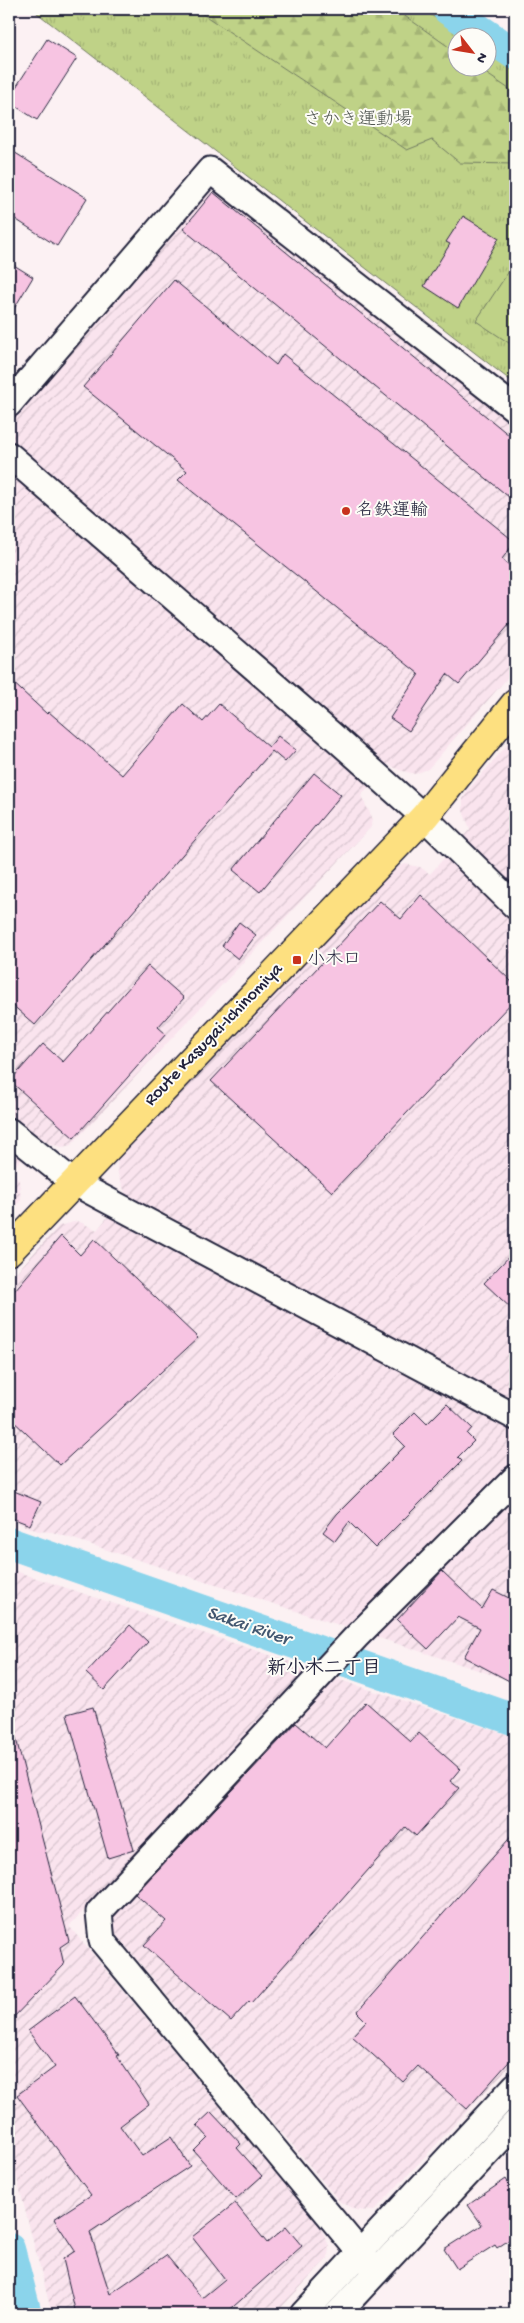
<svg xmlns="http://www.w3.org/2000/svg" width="524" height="2323" viewBox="0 0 524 2323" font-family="'Gochi Hand','Klee One',sans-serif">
	<defs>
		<pattern id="industrial-furrows" width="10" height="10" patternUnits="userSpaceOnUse" patternTransform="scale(1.25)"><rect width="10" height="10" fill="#fae4ee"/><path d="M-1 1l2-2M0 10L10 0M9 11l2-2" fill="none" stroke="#d6c3cd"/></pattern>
		<pattern id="grass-tufts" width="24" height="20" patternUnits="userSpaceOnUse" patternTransform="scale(1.25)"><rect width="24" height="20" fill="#bfd287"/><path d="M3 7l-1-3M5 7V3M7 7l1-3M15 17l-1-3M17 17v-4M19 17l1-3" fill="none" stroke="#a4b475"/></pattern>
		<pattern id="forest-firs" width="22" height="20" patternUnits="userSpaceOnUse" patternTransform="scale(1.25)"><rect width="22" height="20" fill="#bfd287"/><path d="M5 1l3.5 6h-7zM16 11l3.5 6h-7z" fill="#a4b475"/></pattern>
	</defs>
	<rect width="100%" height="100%" fill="#fcf1f3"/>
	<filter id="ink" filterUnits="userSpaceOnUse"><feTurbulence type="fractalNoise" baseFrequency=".02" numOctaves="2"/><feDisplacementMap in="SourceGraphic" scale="10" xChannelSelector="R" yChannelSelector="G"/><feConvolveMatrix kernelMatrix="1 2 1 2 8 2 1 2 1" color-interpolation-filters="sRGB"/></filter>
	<g filter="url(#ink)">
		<g fill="url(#industrial-furrows)">
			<polygon points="226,189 464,373 515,427 515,669 428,769 415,774 399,770 388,764 361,796 372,817 371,827 71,1145 62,1147 50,1144 41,1138 12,1169 19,1181 21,1200 9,1213 9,418 199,192 213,192"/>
			<polygon points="515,736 515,1682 52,1532 38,1531 9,1520 9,1280 59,1226 78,1221 97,1230 126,1195 118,1174 117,1161 381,880 393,869 405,864 420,867 430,874 470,829 463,811 463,799 467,791"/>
			<polygon points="9,1569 312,1669 69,1926 320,2226 329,2246 328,2258 275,2314 52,2314 9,2148"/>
			<polygon points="331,1677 515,1737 515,2060 374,2211 356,2210 340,2202 114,1932 110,1919 115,1905"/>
		</g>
		<polygon fill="url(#grass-tufts)" stroke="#707a61" points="32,9 422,9 464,37 456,38 456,68 486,68 487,53 515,72 515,384"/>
		<polygon fill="url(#forest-firs)" stroke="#707a61" points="195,9 395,9 456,52 456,68 478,68 515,93 515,164 460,163 432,140 407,150"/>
		<polygon fill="#bfd287" stroke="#707a61" points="515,262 515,347 476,321"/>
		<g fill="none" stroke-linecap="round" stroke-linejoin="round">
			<g stroke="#8bd4eb" stroke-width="32">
				<polyline points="448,9 515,54"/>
				<polyline points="9,1543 515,1720"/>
				<polyline points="9,2249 26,2314"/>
			</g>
		</g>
		<g fill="#f7c4e2" stroke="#22223b">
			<polygon points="47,39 77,58 37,120 9,102 9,98"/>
			<polygon points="9,149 87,198 57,246 9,215"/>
			<polygon points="213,192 515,440 515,502 183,229"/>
			<polygon points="463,216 499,238 458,308 424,286 450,244 446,242"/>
			<polygon points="9,262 33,277 9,317"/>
			<polygon points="174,280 276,365 283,354 515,542 502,559 515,570 515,618 459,684 447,674 409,731 390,718 419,674 178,480 187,471 83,387"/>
			<polygon points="9,679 47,714 49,712 122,775 183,704 203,722 219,704 269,747 278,736 296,750 285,762 272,751 35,1025 9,1002"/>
			<polygon points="314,773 341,795 260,892 233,870"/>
			<polygon points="421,895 511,981 515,988 515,999 332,1192 211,1081 380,901 401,919"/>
			<polygon points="239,922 256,935 238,959 222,946"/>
			<polygon points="148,966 184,998 158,1027 166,1034 74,1138 10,1081 43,1044 63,1062"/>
			<polygon points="61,1236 80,1255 94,1239 198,1338 60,1465 9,1417 9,1297"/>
			<polygon points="515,1250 515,1312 484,1283"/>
			<polygon points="447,1404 472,1428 467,1434 474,1441 458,1457 462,1461 375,1548 349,1522 335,1541 323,1532 337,1514 405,1446 393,1434 415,1412 427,1424"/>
			<polygon points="9,1489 41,1502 30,1525 9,1517"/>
			<polygon points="442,1571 482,1609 493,1590 515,1601 515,1684 464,1657 480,1628 458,1617 428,1649 397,1620"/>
			<polygon points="130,1625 148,1642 104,1690 86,1673"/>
			<polygon points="366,1702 411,1742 419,1733 460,1769 450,1781 459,1788 416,1836 406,1827 251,2003 249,2001 231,2021 144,1945 166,1921 135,1894 296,1723 325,1748"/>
			<polygon points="93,1707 134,1850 108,1858 67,1714"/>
			<polygon points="14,1731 69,1941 60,1947 64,1965 9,2022 9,1732"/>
			<polygon points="515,1832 515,2055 467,2109 418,2066 403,2082 352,2036 366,2021 357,2012"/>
			<polygon points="75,1996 119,2055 117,2056 149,2104 120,2126 142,2156 171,2137 190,2166 90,2232 110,2294 166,2255 202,2298 225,2279 192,2237 235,2203 267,2243 286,2227 302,2246 225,2314 76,2314 63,2259 75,2251 54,2219 91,2195 17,2095 55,2067 28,2031"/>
			<polygon points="211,2112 241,2144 237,2148 262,2176 236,2199 194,2151 208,2137 197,2125"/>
			<polygon points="506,2179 515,2194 515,2236 497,2248 495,2245 457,2269 444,2249 482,2225 468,2205"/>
		</g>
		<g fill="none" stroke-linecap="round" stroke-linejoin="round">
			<g stroke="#22223b" stroke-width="29">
				<g id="minor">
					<polyline points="9,404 210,170 515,409"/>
					<polyline points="9,455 332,735 424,817 515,906"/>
					<polyline points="9,1131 73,1182 515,1417"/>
					<polyline points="376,2272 102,1941 99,1912 356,1637 515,1478"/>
					<polyline points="303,2314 515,2086"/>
					<polyline points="337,2314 515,2123"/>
				</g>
			</g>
			<g stroke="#22223b" stroke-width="31">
				<polyline id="major" points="9,1251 424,817 515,704"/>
			</g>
			<use href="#minor" stroke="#fdfcf7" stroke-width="25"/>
			<use href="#major" stroke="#fde080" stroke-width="28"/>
		</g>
	</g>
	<g fill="#c8321e" stroke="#fdfcf7" stroke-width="2">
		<circle cx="346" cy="511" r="5"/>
		<rect x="292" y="955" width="10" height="10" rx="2.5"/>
	</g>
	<g text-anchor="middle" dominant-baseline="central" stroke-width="4" stroke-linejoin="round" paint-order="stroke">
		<g font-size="18" fill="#515752" stroke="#fdfcf7">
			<text x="358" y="120">さかき運動場</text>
		</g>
		<g font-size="18" fill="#22223b" stroke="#fdfcf7" text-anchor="start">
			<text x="356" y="511">名鉄運輸</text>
			<text x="307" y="960">小木口</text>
		</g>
		<g font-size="18" fill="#22223b" stroke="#fdfcf7">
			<text transform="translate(214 1035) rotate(-46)">Route Kasugai-Ichinomiya</text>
		</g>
		<g font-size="19" font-style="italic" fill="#425770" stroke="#fdfcf7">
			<text transform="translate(248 1627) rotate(19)">Sakai River</text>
		</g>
		<g font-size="19" font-weight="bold" fill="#22223b" stroke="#fdfcf7">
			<text x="324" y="1669">新小木二丁目</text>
		</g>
	</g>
	<rect width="524" height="2323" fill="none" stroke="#fdfcf7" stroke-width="30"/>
	<rect x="15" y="15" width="494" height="2293" fill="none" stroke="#22223b" stroke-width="2" filter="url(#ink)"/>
	<g transform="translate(472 52) rotate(121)"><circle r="24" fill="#fdfcf7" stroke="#a5a5ac"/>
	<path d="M0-4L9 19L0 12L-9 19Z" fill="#c8321e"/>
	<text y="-8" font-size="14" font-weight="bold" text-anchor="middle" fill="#22223b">N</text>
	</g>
</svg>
